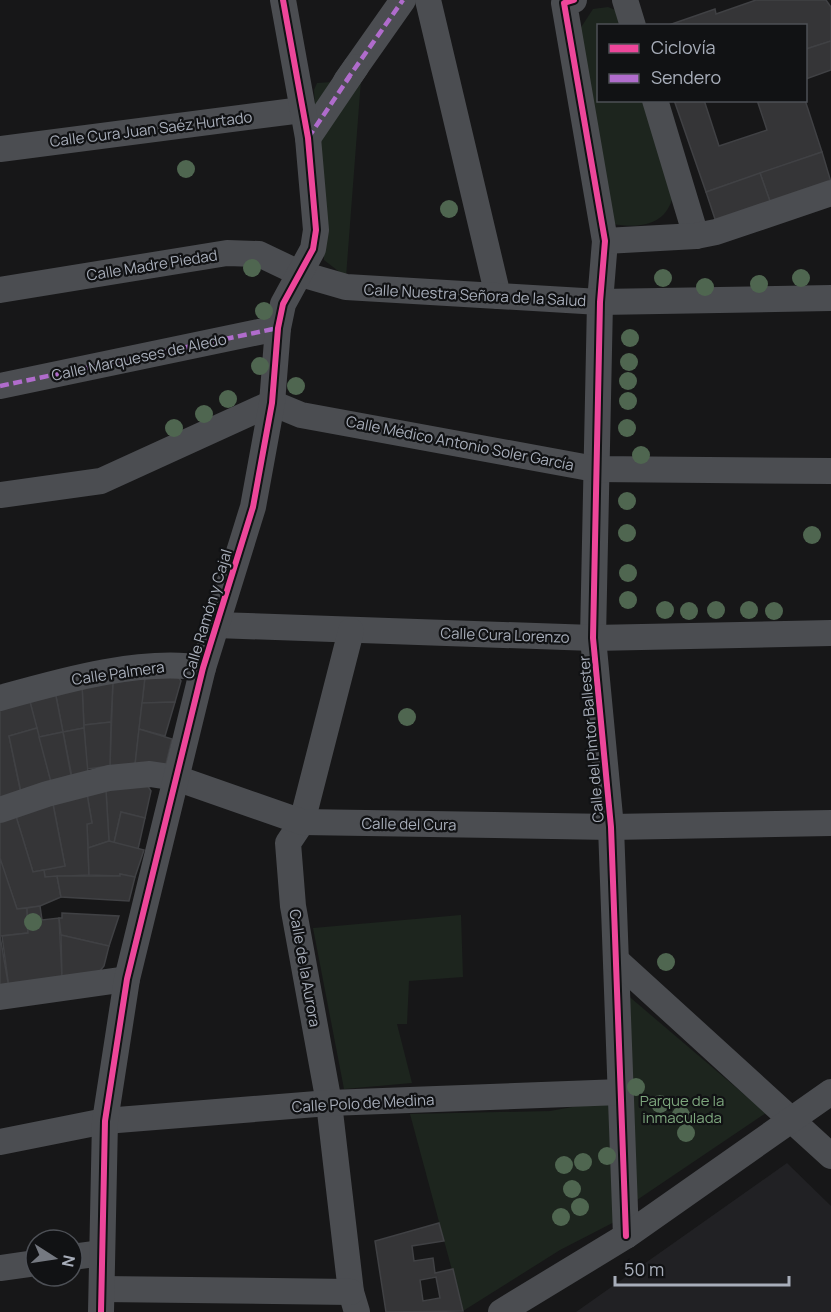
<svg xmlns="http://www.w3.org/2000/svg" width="831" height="1312" viewBox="0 0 831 1312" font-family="Manrope,sans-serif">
	<rect width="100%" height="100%" fill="#171718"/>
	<polygon fill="#212124" points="787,1163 831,1206 831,1312 576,1312"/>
	<g fill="#1d251e">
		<path d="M608,7L620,12L624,25L598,26V100L647,101C651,115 675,181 674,191C669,225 641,229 613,224L580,29L593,9Z"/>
		<polygon points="361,80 346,277 324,260 314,90 317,83"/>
		<polygon points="461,915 463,977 409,981 407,1024 397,1024 412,1083 344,1089 313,928"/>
		<polygon points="625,993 766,1113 634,1202"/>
		<polygon points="622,1098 626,1216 560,1250 463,1311 410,1114 550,1111"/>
	</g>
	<g fill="#353537" stroke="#404144" stroke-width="1.5" fill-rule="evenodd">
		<polygon points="756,0 826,0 831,7 831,41 806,49 806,26 666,26 715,9 716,14"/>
		<polygon points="831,41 831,70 806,79 806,49"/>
		<polygon points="674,100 704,100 719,146 767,130 757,100 805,100 822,152 706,192"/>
		<polygon points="822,152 831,182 771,204 760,173"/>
		<polygon points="760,173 771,204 717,225 706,192"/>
		<polygon points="177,675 181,681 175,702 142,703 145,677"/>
		<polygon points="145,677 135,765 110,766 113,681"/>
		<polygon points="113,681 111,722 84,725 82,684"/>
		<polygon points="82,684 84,728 63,732 55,691"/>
		<polygon points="55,691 63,732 39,737 29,698"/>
		<polygon points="29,698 37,728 9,736 21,794 0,802 0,707"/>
		<polygon points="175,702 165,736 139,729 142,703"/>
		<polygon points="111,722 110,766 87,769 84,725"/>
		<polygon points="37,728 51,782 21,792 9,736"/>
		<polygon points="84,728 88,773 72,777 63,732"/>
		<polygon points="139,729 172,739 166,764 135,765"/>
		<polygon points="63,732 71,775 51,782 39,737"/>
		<polygon points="147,785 151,791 145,818 121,812 114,843 109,841 106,790"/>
		<polygon points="106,790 109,841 88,848 87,824 92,823 87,794"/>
		<polygon points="87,794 92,823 87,824 89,875 45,877 44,870 65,866 53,804"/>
		<polygon points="53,804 65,866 33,872 15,813"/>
		<polygon points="121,812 145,818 138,849 114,843"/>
		<polygon points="15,813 33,872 44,870 45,877 57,876 61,897 40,906 17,909 0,860 0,821"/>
		<polygon points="109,841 144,850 135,877 120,874 120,876 89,875 88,848"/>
		<polygon points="0,858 17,909 27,908 28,933 0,936"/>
		<polygon points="120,874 135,877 129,901 61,897 57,876 120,876"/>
		<polygon points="40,906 42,920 59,918 62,978 9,988 2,936 28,933 27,908"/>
		<polygon points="62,913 119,916 109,946 61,935 59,918 62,918"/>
		<polygon points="61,935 109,946 104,966 99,972 62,978"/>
		<polygon points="0,936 9,988 0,989"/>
		<path d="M439,1223L444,1241L412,1246L414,1261L433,1258L435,1273L453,1269L463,1311L386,1312L375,1241ZM436,1277L440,1298L423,1301L420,1280Z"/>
	</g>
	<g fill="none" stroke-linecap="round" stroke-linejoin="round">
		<g stroke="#4b4d51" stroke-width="26">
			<polyline points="428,0 498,296"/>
			<polyline points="574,0 564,3 605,241 600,302 593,638 611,827 626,1236"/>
			<polyline points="625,0 633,26"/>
			<polyline points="346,81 403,0"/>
			<polyline points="655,100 696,236"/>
			<polyline points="308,138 356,67"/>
			<polyline points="0,149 302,110"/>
			<polyline points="605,241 696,236 716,232 831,193"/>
			<polyline points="0,290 227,253 259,254 301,274 346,287 600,302 831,298"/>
			<polyline points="0,386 278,328"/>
			<polyline points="0,495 101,481 272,403 301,415 595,469 831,471"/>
			<polyline points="216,625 593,638 831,633"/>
			<polyline points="351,631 302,822 288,843 293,906 329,1103 351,1292 357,1312"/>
			<path d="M0,698C61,681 140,658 203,668"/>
			<polyline points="0,810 47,794 109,778 150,774 176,778 302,822 611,827 831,823"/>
			<polyline points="616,960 831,1156"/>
			<polyline points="0,997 127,979"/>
			<polyline points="0,1142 105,1121 329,1103 621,1092"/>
			<polyline points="72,1257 102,1253"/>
			<polyline points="0,1268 36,1263"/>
			<polyline points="102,1289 351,1292"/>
			<polyline points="101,1312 105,1121 127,979 203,668 253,507 272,403 278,328 283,304 313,249 316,230 308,138 283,0"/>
			<polyline points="501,1312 626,1236 831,1092"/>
		</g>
		<g stroke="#b06ccc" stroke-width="4.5" stroke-dasharray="9 4.5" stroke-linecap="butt">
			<polyline points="346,81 403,0"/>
			<polyline points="308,138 350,76"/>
			<polyline points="0,386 278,328"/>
		</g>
		<g stroke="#111214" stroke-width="10">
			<g id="cycleway">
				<polyline points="574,0 564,3 605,241 600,302 593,638 611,827 626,1236"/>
				<polyline points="101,1312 105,1121 127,979 203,668 253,507 272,403 278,328 283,304 313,249 316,230 308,138 283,0"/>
			</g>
		</g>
		<use href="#cycleway" stroke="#ed469a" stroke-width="6"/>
	</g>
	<g fill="#4f6650">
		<circle cx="186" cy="169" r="9"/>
		<circle cx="449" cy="209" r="9"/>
		<circle cx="252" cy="268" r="9"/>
		<circle cx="663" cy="278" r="9"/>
		<circle cx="801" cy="278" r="9"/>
		<circle cx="759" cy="284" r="9"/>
		<circle cx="705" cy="287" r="9"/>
		<circle cx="264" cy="311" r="9"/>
		<circle cx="630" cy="338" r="9"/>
		<circle cx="629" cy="362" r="9"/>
		<circle cx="260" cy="366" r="9"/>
		<circle cx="628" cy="381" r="9"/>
		<circle cx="296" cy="386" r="9"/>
		<circle cx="228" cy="399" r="9"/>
		<circle cx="628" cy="401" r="9"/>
		<circle cx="204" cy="414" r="9"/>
		<circle cx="174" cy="428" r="9"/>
		<circle cx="627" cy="428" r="9"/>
		<circle cx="641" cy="455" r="9"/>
		<circle cx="627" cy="501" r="9"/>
		<circle cx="627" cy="533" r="9"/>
		<circle cx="812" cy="535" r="9"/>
		<circle cx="628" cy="573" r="9"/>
		<circle cx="628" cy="600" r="9"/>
		<circle cx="665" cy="610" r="9"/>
		<circle cx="716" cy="610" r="9"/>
		<circle cx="749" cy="610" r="9"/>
		<circle cx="689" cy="611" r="9"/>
		<circle cx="774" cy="611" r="9"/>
		<circle cx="407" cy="717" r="9"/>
		<circle cx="33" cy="922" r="9"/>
		<circle cx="666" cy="962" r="9"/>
		<circle cx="636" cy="1087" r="9"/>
		<circle cx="660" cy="1104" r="9"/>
		<circle cx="681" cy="1115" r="9"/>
		<circle cx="686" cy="1133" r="9"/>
		<circle cx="607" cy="1156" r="9"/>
		<circle cx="583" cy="1162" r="9"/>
		<circle cx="564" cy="1165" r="9"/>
		<circle cx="572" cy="1189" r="9"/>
		<circle cx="580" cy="1207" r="9"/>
		<circle cx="561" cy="1217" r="9"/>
	</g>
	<g text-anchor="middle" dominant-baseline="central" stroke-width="4.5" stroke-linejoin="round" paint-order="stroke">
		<g font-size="15" fill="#a8aeba" stroke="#111214">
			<text transform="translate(151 129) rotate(-7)">Calle Cura Juan Saéz Hurtado</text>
			<text transform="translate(152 265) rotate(-9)">Calle Madre Piedad</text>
			<text transform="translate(475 295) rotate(3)">Calle Nuestra Señora de la Salud</text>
			<text transform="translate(139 357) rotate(-12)">Calle Marqueses de Aledo</text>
			<text transform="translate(460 443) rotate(11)">Calle Médico Antonio Soler García</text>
			<text transform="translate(207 614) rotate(-73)">Calle Ramón y Cajal</text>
			<text transform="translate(505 635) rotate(2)">Calle Cura Lorenzo</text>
			<text transform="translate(118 673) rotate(-8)">Calle Palmera</text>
			<text transform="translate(591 739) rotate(-95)">Calle del Pintor Ballester</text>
			<text transform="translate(409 824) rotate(1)">Calle del Cura</text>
			<text transform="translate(305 968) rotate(80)">Calle de la Aurora</text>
			<text transform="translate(363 1103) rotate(-3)">Calle Polo de Medina</text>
		</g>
		<g font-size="15" fill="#7da67d" stroke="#111214">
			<text x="682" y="1100">Parque de la<tspan x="682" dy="17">inmaculada</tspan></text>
		</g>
	</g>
	<rect x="597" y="24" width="210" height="78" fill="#111214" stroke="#4d5056" stroke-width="1.5"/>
	<rect x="609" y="44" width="30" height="9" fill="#ed469a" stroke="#4d5056" stroke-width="1.5"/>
	<text x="651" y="54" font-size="18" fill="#a8aeba">Ciclovía</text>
	<rect x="609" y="74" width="30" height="9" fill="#b06ccc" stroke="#4d5056" stroke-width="1.5"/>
	<text x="651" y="84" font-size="18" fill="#a8aeba">Sendero</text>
	<g transform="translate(54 1258) rotate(102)"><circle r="28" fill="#111214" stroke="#4d5056" stroke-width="1.5"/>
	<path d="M0-4.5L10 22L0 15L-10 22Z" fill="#757981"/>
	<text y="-9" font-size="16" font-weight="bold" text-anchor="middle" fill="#a8aeba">N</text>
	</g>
	<path d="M615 1276v9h174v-9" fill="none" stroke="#a8aeba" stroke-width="3"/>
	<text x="624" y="1276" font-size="18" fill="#a8aeba" stroke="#111214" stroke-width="4.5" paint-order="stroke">50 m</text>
</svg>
